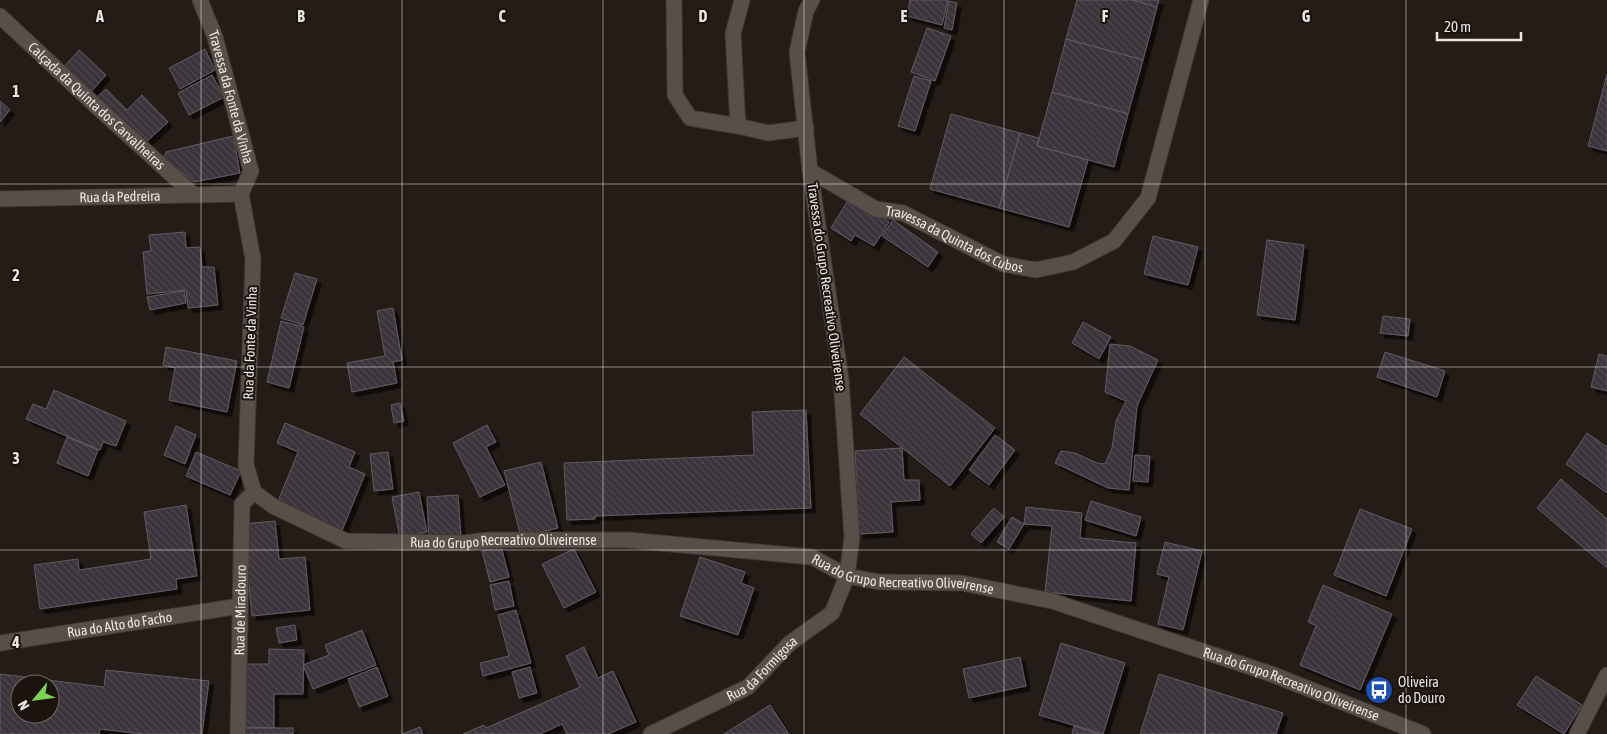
<svg xmlns="http://www.w3.org/2000/svg" width="1607" height="734" viewBox="0 0 1607 734" font-family="'Asap Condensed',sans-serif">
	<defs>
		<pattern id="building-back-hatch" width="6" height="6" patternUnits="userSpaceOnUse" patternTransform="scale(1.25)"><rect width="6" height="6" fill="#3b343b"/><path d="M-1 5l2 2M0 0l6 6M5-1l2 2" fill="none" stroke="#4e484e"/></pattern>
		<filter id="shadow"><feDropShadow dx="4.5" dy="4.5" stdDeviation="0" flood-color="#0009"/></filter>
	</defs>
	<rect width="100%" height="100%" fill="#231c17"/>
	<g fill="url(#building-back-hatch)" stroke="#635b63" fill-rule="evenodd" filter="url(#shadow)">
		<polygon points="910,0 948,0 942,25 907,16"/>
		<polygon points="1077,0 1133,0 1157,7 1143,60 1066,39"/>
		<polygon points="1133,0 1159,0 1157,7"/>
		<polygon points="949,1 957,3 952,30 944,28"/>
		<polygon points="927,28 951,36 935,81 911,72"/>
		<polygon points="1066,39 1143,60 1128,114 1052,92"/>
		<polygon points="205,49 215,70 180,89 169,68"/>
		<polygon points="79,50 106,75 89,94 62,69"/>
		<polygon points="1607,74 1607,151 1588,146"/>
		<polygon points="212,75 224,97 189,115 178,93"/>
		<polygon points="914,76 931,81 915,131 898,126"/>
		<polygon points="106,89 127,110 142,95 168,122 142,146 96,98"/>
		<polygon points="1052,92 1128,114 1114,167 1037,146"/>
		<polygon points="0,101 10,110 0,122"/>
		<polygon points="951,114 1020,133 999,208 930,189"/>
		<polygon points="1020,133 1039,138 1037,146 1088,160 1069,227 999,208"/>
		<polygon points="233,136 240,173 194,182 164,158 166,152"/>
		<polygon points="850,197 889,222 874,246 855,235 851,241 831,228"/>
		<polygon points="893,220 938,252 928,267 882,236"/>
		<polygon points="185,232 186,248 200,247 202,267 214,267 218,305 188,308 186,290 147,294 143,252 151,251 149,235"/>
		<polygon points="1153,236 1198,247 1188,285 1144,274"/>
		<polygon points="1267,240 1304,245 1295,320 1257,315"/>
		<polygon points="295,273 317,279 303,325 281,318"/>
		<polygon points="184,291 186,303 150,310 147,297"/>
		<polygon points="393,308 402,360 393,362 397,383 352,392 347,363 385,356 377,311"/>
		<polygon points="1383,316 1410,319 1408,336 1380,333"/>
		<polygon points="281,321 304,327 289,388 267,382"/>
		<polygon points="1083,322 1111,337 1099,359 1072,343"/>
		<polygon points="1110,344 1130,346 1158,360 1137,406 1129,490 1108,488 1055,463 1061,451 1075,453 1097,463 1105,464 1112,448 1116,421 1126,401 1105,392"/>
		<polygon points="166,347 237,361 227,412 169,400 175,368 163,365"/>
		<polygon points="1385,352 1445,371 1437,397 1377,377"/>
		<polygon points="1599,354 1607,356 1607,391 1591,387"/>
		<polygon points="904,357 995,428 950,486 860,414"/>
		<polygon points="54,390 126,421 116,446 103,442 100,450 26,419 33,404 46,409"/>
		<polygon points="400,403 404,421 394,423 391,405"/>
		<polygon points="806,410 811,508 595,516 595,519 567,520 564,463 754,455 752,412"/>
		<polygon points="285,423 355,452 349,467 365,474 341,533 276,506 298,452 277,443"/>
		<polygon points="487,425 496,442 486,447 505,485 480,497 453,443"/>
		<polygon points="176,426 196,435 185,464 164,455"/>
		<polygon points="1587,433 1607,447 1607,493 1566,464"/>
		<polygon points="995,435 1015,450 989,485 969,470"/>
		<polygon points="67,437 98,450 88,476 57,463"/>
		<polygon points="902,448 904,480 919,480 920,500 891,502 893,532 859,534 855,451"/>
		<polygon points="196,452 241,471 230,495 186,476"/>
		<polygon points="388,452 393,489 374,491 370,454"/>
		<polygon points="1135,455 1150,456 1148,482 1133,481"/>
		<polygon points="541,462 558,528 521,537 504,471"/>
		<polygon points="1561,479 1607,519 1607,568 1537,508"/>
		<polygon points="419,492 427,532 400,538 392,497"/>
		<polygon points="458,495 461,537 429,539 427,497"/>
		<polygon points="1091,501 1141,517 1136,536 1085,520"/>
		<polygon points="186,505 197,576 176,579 177,589 40,609 34,565 78,559 79,570 151,559 144,512"/>
		<polygon points="1026,507 1082,513 1080,538 1136,543 1131,601 1045,592 1052,526 1024,524"/>
		<polygon points="994,508 1004,517 981,543 971,534"/>
		<polygon points="1360,509 1412,529 1386,596 1334,575"/>
		<polygon points="1012,517 1024,524 1009,549 997,542"/>
		<polygon points="275,521 279,559 305,557 310,610 252,616 243,524"/>
		<polygon points="1165,542 1202,551 1183,630 1158,624 1169,577 1157,574"/>
		<polygon points="501,546 509,577 490,582 482,551"/>
		<polygon points="574,549 596,592 564,608 542,564"/>
		<polygon points="700,557 745,572 741,583 754,588 738,635 680,616"/>
		<polygon points="509,581 514,606 495,610 490,585"/>
		<polygon points="1323,585 1392,614 1360,690 1300,665 1316,626 1308,622"/>
		<polygon points="516,610 531,663 483,676 480,663 509,656 498,615"/>
		<polygon points="295,625 297,640 279,643 276,628"/>
		<polygon points="362,630 376,665 313,689 303,665 329,655 325,645"/>
		<polygon points="1061,643 1125,663 1103,734 1039,715"/>
		<polygon points="584,647 598,678 613,671 636,722 608,734 567,734 562,724 540,734 463,734 484,725 486,728 580,687 566,656"/>
		<polygon points="269,649 304,650 303,694 274,694 274,728 245,727 246,664 269,664"/>
		<polygon points="1020,657 1026,686 969,698 963,669"/>
		<polygon points="377,667 388,696 359,707 348,679"/>
		<polygon points="530,667 537,693 519,698 512,672"/>
		<path d="M106,670L209,681L202,734H143L100,729L99,734H0V674L104,687ZM20,684H50V714H20Z"/>
		<polygon points="1159,674 1283,713 1276,734 1140,734"/>
		<polygon points="1536,676 1582,705 1564,734 1517,705"/>
		<polygon points="770,705 789,734 724,734"/>
		<polygon points="1074,726 1099,734 1072,734"/>
		<polygon points="420,727 423,734 402,734"/>
		<rect x="243" y="728" width="50" height="6"/>
	</g>
	<g fill="none" stroke-linecap="round" stroke-linejoin="round">
		<g stroke="#3e3835" stroke-width="17">
			<g id="minor">
				<path id="s1" d="M200,0L215,37L251,171L241,194"/>
				<polyline points="674,0 675,95 690,118 738,126"/>
				<polyline points="742,0 733,34 738,126 768,133 806,128"/>
				<path id="s2" d="M0,16L94,104L194,195"/>
				<path id="s3" d="M810,171L876,209L903,213L1003,264L1036,270L1073,262L1114,241L1148,198L1201,0"/>
				<polyline points="241,194 253,259 246,465 254,492"/>
				<path id="s4" d="M0,199L241,194"/>
				<path id="s5" d="M254,492L273,506L346,541L463,543L489,540H628L812,557L847,576L879,582L962,583L1052,601L1271,674L1423,734"/>
				<path id="s6" d="M0,643L240,606"/>
				<path id="s7" d="M238,734L242,504L254,492"/>
				<path id="s8" d="M651,734L748,687L790,643L832,613L847,576L852,537L841,379L810,171L797,52L806,11L812,0"/>
				<polyline points="1577,734 1607,675"/>
			</g>
		</g>
		<use href="#minor" stroke="#584f49" stroke-width="15"/>
	</g>
	<path fill="none" stroke="#ebe6e2" stroke-width="1" stroke-opacity="0.55" d="M201,0V734M402,0V734M603,0V734M804,0V734M1004,0V734M1205,0V734M1406,0V734M0,184H1607M0,367H1607M0,550H1607"/>
	<defs>
		<g id="bus-disc" transform="scale(1.4375)"><circle r="9.5" fill="#1a4fb4" stroke="#1a130e"/><path d="M-5-6H5V4H4V6H2V4H-2V6H-4V4H-5ZM-3.5-4V0h7V-4ZM-3.5 1.2v1.5H-2V1.2ZM2 1.2v1.5H3.5V1.2Z" fill="#fff"/></g>
	</defs>
	<g fill-rule="evenodd">
		<use href="#bus-disc" x="1379" y="690"/>
	</g>
	<g text-anchor="middle" dominant-baseline="central" stroke-width="4" stroke-linejoin="round" paint-order="stroke">
		<g font-size="14" fill="#ebe6e2" stroke="#1a130e">
			<text stroke="none"><textPath href="#s1" startOffset="102">Travessa da Fonte da Vinha</textPath></text>
			<text stroke="none"><textPath href="#s2" startOffset="132">Calçada da Quinta dos Carvalheiras</textPath></text>
			<text stroke="none"><textPath href="#s4" startOffset="120">Rua da Pedreira</textPath></text>
			<text stroke="none"><textPath href="#s3" startOffset="161">Travessa da Quinta dos Cubos</textPath></text>
			<text transform="translate(827 287) rotate(82)">Travessa do Grupo Recreativo Oliveirense</text>
			<text transform="translate(250 343) rotate(-88)">Rua da Fonte da Vinha</text>
			<text stroke="none"><textPath href="#s5" startOffset="262">Rua do Grupo Recreativo Oliveirense</textPath></text>
			<text stroke="none"><textPath href="#s5" startOffset="666">Rua do Grupo Recreativo Oliveirense</textPath></text>
			<text stroke="none"><textPath href="#s7" startOffset="124">Rua de Miradouro</textPath></text>
			<text stroke="none"><textPath href="#s6" startOffset="121">Rua do Alto do Facho</textPath></text>
			<text stroke="none"><textPath href="#s8" startOffset="130">Rua da Formigosa</textPath></text>
			<text stroke="none"><textPath href="#s5" startOffset="1072">Rua do Grupo Recreativo Oliveirense</textPath></text>
		</g>
		<g font-size="14" fill="#ebe6e2" stroke="#1a130e" text-anchor="start">
			<text x="1398" y="682">Oliveira<tspan x="1398" dy="16">do Douro</tspan></text>
		</g>
	</g>
	<g font-size="16" text-anchor="middle" font-weight="bold" fill="#ebe6e2" stroke="#1a130e" stroke-width="4" stroke-linejoin="round" paint-order="stroke">
		<text x="100" y="22">A</text>
		<text x="301" y="22">B</text>
		<text x="502" y="22">C</text>
		<text x="703" y="22">D</text>
		<text x="904" y="22">E</text>
		<text x="1105" y="22">F</text>
		<text x="1306" y="22">G</text>
		<text x="16" y="97">1</text>
		<text x="16" y="281">2</text>
		<text x="16" y="464">3</text>
		<text x="16" y="648">4</text>
	</g>
	<g transform="translate(35 699) rotate(241)"><circle r="24" fill="#1a130e" stroke="#6e6763"/>
	<path d="M0-4L9 19L0 12L-9 19Z" fill="#7dd154"/>
	<text y="-8" font-size="14" font-weight="bold" text-anchor="middle" fill="#ebe6e2">N</text>
	</g>
	<path d="M1437 32v8h84v-8" fill="none" stroke="#ebe6e2" stroke-width="2.5"/>
	<text x="1444" y="32" font-size="15" fill="#ebe6e2" stroke="#1a130e" stroke-width="4" paint-order="stroke">20 m</text>
</svg>
